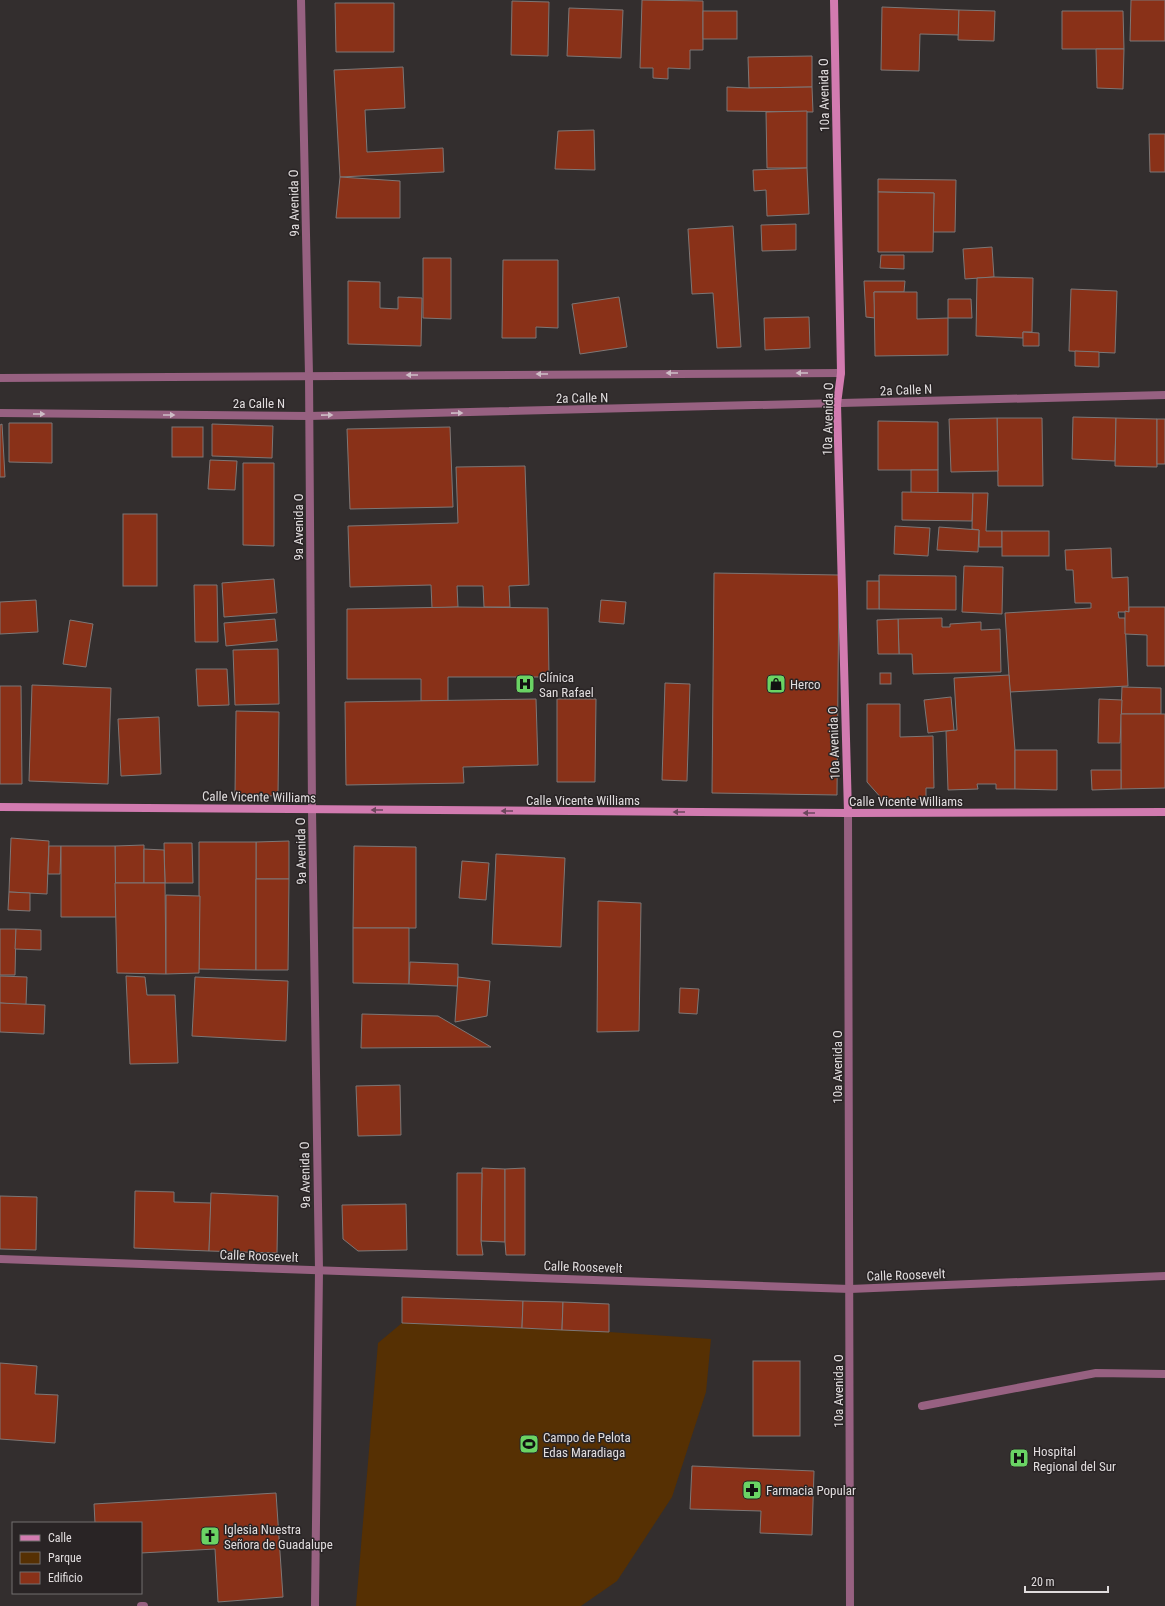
<svg xmlns="http://www.w3.org/2000/svg" width="1165" height="1606" viewBox="0 0 1165 1606" font-family="'Roboto Condensed',sans-serif">
	<rect width="100%" height="100%" fill="#332e2e"/>
	<polygon fill="#563003" points="402,1323 609,1332 711,1339 706,1392 672,1497 617,1581 581,1606 356,1606 378,1343"/>
	<g fill="#893118" stroke="#7d7776">
		<polygon points="642,0 703,1 703,50 690,50 690,69 668,68 668,79 653,78 653,68 640,68"/>
		<polygon points="1131,0 1165,0 1165,41 1130,41"/>
		<polygon points="512,1 549,2 548,56 511,55"/>
		<polygon points="335,3 394,3 394,52 336,52"/>
		<polygon points="882,7 959,10 959,35 920,34 919,71 881,70"/>
		<polygon points="569,8 623,10 621,58 567,56"/>
		<polygon points="959,10 995,11 994,41 958,40"/>
		<rect x="703" y="11" width="34" height="28"/>
		<polygon points="1062,11 1123,11 1124,49 1062,49"/>
		<polygon points="1096,49 1124,49 1123,89 1097,88"/>
		<polygon points="812,56 812,87 749,88 748,57"/>
		<polygon points="403,67 405,108 365,110 367,152 443,148 444,172 340,177 334,70"/>
		<polygon points="727,87 749,88 812,87 813,112 727,111"/>
		<polygon points="807,111 807,168 767,168 766,112"/>
		<polygon points="594,130 595,170 555,169 558,131"/>
		<polygon points="1149,134 1165,134 1165,172 1150,172"/>
		<polygon points="807,168 809,214 767,216 766,190 754,191 753,170"/>
		<polygon points="340,177 400,181 400,218 336,218"/>
		<polygon points="878,179 956,180 955,232 933,232 934,193 878,192"/>
		<polygon points="878,192 934,193 933,252 878,252"/>
		<polygon points="796,224 796,250 762,251 761,225"/>
		<polygon points="733,226 741,347 717,348 713,293 692,294 688,229"/>
		<polygon points="992,247 994,277 965,279 963,249"/>
		<polygon points="881,255 904,255 904,269 880,268"/>
		<polygon points="423,258 451,258 451,319 423,318"/>
		<polygon points="503,260 558,260 558,328 536,327 536,338 502,338"/>
		<polygon points="994,277 1033,278 1032,332 1023,332 1023,338 976,336 977,278"/>
		<polygon points="348,281 380,282 380,308 398,309 398,297 422,298 421,346 348,344"/>
		<polygon points="864,281 905,281 904,292 874,292 875,318 866,317"/>
		<polygon points="1071,289 1117,291 1115,353 1069,351"/>
		<polygon points="874,292 917,292 917,319 948,318 948,355 875,356"/>
		<polygon points="619,297 627,347 580,354 572,304"/>
		<polygon points="948,299 971,299 972,318 948,318"/>
		<polygon points="809,317 810,348 765,350 764,318"/>
		<polygon points="1023,332 1039,333 1039,346 1023,346"/>
		<polygon points="1075,351 1099,352 1099,367 1075,366"/>
		<polygon points="1073,417 1116,418 1115,461 1072,459"/>
		<polygon points="997,418 1042,418 1043,486 998,486"/>
		<polygon points="997,418 998,471 951,472 949,419"/>
		<polygon points="1116,418 1157,419 1157,467 1115,466"/>
		<rect x="1157" y="419" width="8" height="45"/>
		<polygon points="878,421 938,422 938,470 878,470"/>
		<polygon points="9,423 52,423 52,463 9,462"/>
		<polygon points="2,424 5,477 0,477 0,425"/>
		<polygon points="212,424 273,426 272,458 212,456"/>
		<rect x="172" y="427" width="31" height="30"/>
		<polygon points="450,427 453,507 350,509 347,429"/>
		<polygon points="210,460 237,461 235,490 208,489"/>
		<polygon points="243,463 274,463 274,546 243,545"/>
		<polygon points="525,466 529,585 509,586 510,607 484,607 483,586 457,586 458,607 432,608 431,585 350,587 348,526 458,523 456,467"/>
		<rect x="911" y="470" width="27" height="23"/>
		<polygon points="902,492 973,493 972,521 902,520"/>
		<polygon points="973,493 988,493 986,531 1002,531 1002,547 979,547 979,530 972,529"/>
		<rect x="123" y="514" width="34" height="72"/>
		<polygon points="895,526 930,528 928,556 894,554"/>
		<polygon points="939,527 979,530 978,552 937,550"/>
		<rect x="1002" y="531" width="47" height="25"/>
		<polygon points="1111,548 1112,578 1128,577 1129,612 1118,612 1119,618 1125,618 1128,686 1010,692 1005,613 1091,608 1091,603 1075,603 1073,570 1066,570 1065,550"/>
		<polygon points="964,566 1003,567 1002,614 962,612"/>
		<polygon points="714,573 839,575 837,795 712,793"/>
		<polygon points="879,575 956,576 956,610 879,609"/>
		<polygon points="274,579 277,613 224,617 222,583"/>
		<rect x="867" y="581" width="12" height="28"/>
		<polygon points="194,585 217,585 218,642 195,642"/>
		<polygon points="36,600 38,632 0,634 0,602"/>
		<polygon points="601,600 626,602 624,624 599,622"/>
		<polygon points="458,607 548,608 549,677 448,677 448,701 421,701 421,679 347,679 347,609"/>
		<polygon points="1129,607 1165,607 1165,666 1147,666 1147,635 1125,634 1125,611 1129,612"/>
		<polygon points="942,618 942,627 950,627 950,624 981,622 981,630 1000,629 1001,672 913,674 912,654 899,654 898,619"/>
		<polygon points="275,619 277,641 226,646 224,623"/>
		<polygon points="898,619 899,654 878,654 877,620"/>
		<polygon points="70,620 93,624 86,667 63,664"/>
		<polygon points="278,649 279,704 235,705 233,650"/>
		<polygon points="196,669 227,669 229,705 198,706"/>
		<rect x="880" y="673" width="11" height="11"/>
		<polygon points="1009,675 1015,750 1015,789 996,789 996,784 977,784 978,789 948,790 946,731 957,730 954,678"/>
		<polygon points="665,683 690,684 687,781 662,780"/>
		<polygon points="32,685 111,688 108,784 29,781"/>
		<polygon points="0,686 21,686 22,784 0,784"/>
		<polygon points="1122,687 1161,688 1161,714 1121,714"/>
		<polygon points="951,697 954,730 928,733 924,700"/>
		<polygon points="536,699 538,765 463,767 464,783 346,785 345,702"/>
		<polygon points="557,699 596,699 595,782 557,782"/>
		<polygon points="1099,699 1122,700 1120,743 1098,743"/>
		<polygon points="867,704 900,704 900,737 933,736 934,788 926,788 926,799 883,800 867,782"/>
		<polygon points="236,711 279,712 278,796 235,795"/>
		<polygon points="1121,714 1165,714 1165,788 1121,789"/>
		<polygon points="159,717 161,774 121,776 118,719"/>
		<polygon points="1015,750 1057,750 1057,790 1015,789"/>
		<polygon points="1091,770 1121,770 1121,789 1092,790"/>
		<polygon points="11,838 49,841 47,894 9,892"/>
		<polygon points="289,841 289,879 256,879 256,842"/>
		<polygon points="199,842 256,842 256,970 199,969"/>
		<polygon points="164,843 192,843 193,883 165,883"/>
		<polygon points="144,845 144,883 115,883 115,846"/>
		<polygon points="49,846 61,846 60,874 48,874"/>
		<polygon points="61,846 115,846 116,917 61,917"/>
		<polygon points="354,846 416,847 416,928 353,928"/>
		<polygon points="144,849 164,850 165,883 144,883"/>
		<polygon points="496,854 565,858 561,947 492,944"/>
		<polygon points="462,861 489,863 486,900 459,898"/>
		<polygon points="256,879 289,879 288,970 256,970"/>
		<polygon points="115,883 165,883 166,974 117,973"/>
		<polygon points="9,892 30,893 30,911 8,910"/>
		<polygon points="166,895 200,896 199,973 166,974"/>
		<polygon points="598,901 641,903 639,1031 597,1032"/>
		<polygon points="353,928 409,928 409,984 353,983"/>
		<polygon points="0,929 16,929 15,975 0,975"/>
		<polygon points="16,929 41,930 41,950 15,949"/>
		<polygon points="410,962 458,964 458,986 409,984"/>
		<polygon points="0,976 27,977 26,1005 0,1003"/>
		<polygon points="126,976 145,977 147,995 175,995 178,1063 130,1064"/>
		<polygon points="195,977 288,981 286,1041 192,1036"/>
		<polygon points="458,977 490,981 487,1016 455,1022"/>
		<polygon points="680,988 699,989 697,1014 679,1013"/>
		<polygon points="0,1003 45,1005 44,1034 0,1032"/>
		<polygon points="362,1014 438,1016 491,1047 361,1048"/>
		<polygon points="400,1085 401,1135 358,1136 356,1086"/>
		<polygon points="482,1168 505,1169 505,1242 481,1241"/>
		<polygon points="525,1168 525,1255 506,1255 505,1242 505,1169"/>
		<polygon points="457,1173 482,1173 481,1241 483,1255 457,1255"/>
		<polygon points="135,1191 174,1192 174,1202 211,1203 209,1251 134,1248"/>
		<polygon points="211,1193 278,1196 277,1253 209,1251"/>
		<polygon points="0,1196 37,1197 36,1250 0,1249"/>
		<polygon points="406,1204 407,1250 358,1251 343,1239 342,1205"/>
		<polygon points="402,1297 523,1301 522,1328 402,1323"/>
		<polygon points="523,1301 563,1302 562,1330 522,1328"/>
		<polygon points="563,1302 609,1304 609,1332 562,1330"/>
		<rect x="753" y="1361" width="47" height="75"/>
		<polygon points="0,1363 37,1366 35,1394 58,1395 55,1443 0,1439"/>
		<polygon points="692,1466 814,1471 812,1535 760,1533 761,1511 690,1509"/>
		<polygon points="276,1493 283,1597 218,1602 215,1549 141,1553 141,1523 95,1523 94,1504"/>
	</g>
	<g fill="none" stroke-linecap="round" stroke-linejoin="round">
		<g stroke="#976181" stroke-width="8">
			<polyline points="922,1406 1096,1373 1165,1374"/>
			<polyline points="141,1606 144,1606"/>
		</g>
		<g stroke="#976181" stroke-width="8">
			<polyline points="301,0 309,375 312,810 319,1270 315,1606"/>
			<polyline points="0,378 841,373"/>
			<polyline points="0,413 309,416 1165,395"/>
			<polyline points="848,813 850,1606"/>
			<polyline points="0,1259 850,1289 1165,1276"/>
		</g>
		<g stroke="#d27bb0" stroke-width="8">
			<polyline points="834,0 841,373 837,404 848,813"/>
			<polyline points="0,807 848,813 1165,812"/>
		</g>
	</g>
	<defs><path id="oneway-solid" d="M-6-.8H1V-3.2L6.5 0L1 3.2V.8H-6Z"/></defs>
	<g fill="#cebdc6">
		<use href="#oneway-solid" transform="translate(672 373) rotate(180)"/>
		<use href="#oneway-solid" transform="translate(802 373) rotate(180)"/>
		<use href="#oneway-solid" transform="translate(542 374) rotate(180)"/>
		<use href="#oneway-solid" transform="translate(412 375) rotate(180)"/>
		<use href="#oneway-solid" transform="translate(457 413) rotate(-1)"/>
		<use href="#oneway-solid" transform="translate(39 414)"/>
		<use href="#oneway-solid" transform="translate(169 415)"/>
		<use href="#oneway-solid" transform="translate(327 415) rotate(-1)"/>
	</g>
	<g fill="#6d475d">
		<use href="#oneway-solid" transform="translate(377 810) rotate(-180)"/>
		<use href="#oneway-solid" transform="translate(507 811) rotate(-180)"/>
		<use href="#oneway-solid" transform="translate(679 812) rotate(-180)"/>
		<use href="#oneway-solid" transform="translate(809 813) rotate(-180)"/>
	</g>
	<defs>
		<g id="hospital-square" transform="scale(1)"><rect x="-9" y="-9" width="18" height="18" rx="4" fill="#6ad364" stroke="#292425"/><path d="M-5-5h3v3.5h4V-5h3V5h-3V1.5h-4V5h-3Z" fill="#111"/></g>
		<g id="shop-square" transform="scale(1)"><rect x="-9" y="-9" width="18" height="18" rx="4" fill="#6ad364" stroke="#292425"/><path d="M-5-2.5h2.3a2.7 3.5 0 0 1 5.4 0H5L5.5 6h-11ZM-1.5-2.5h3a1.5 2.3 0 0 0-3 0Z" fill="#111"/></g>
		<g id="stadium-square" transform="scale(1)"><rect x="-9" y="-9" width="18" height="18" rx="4" fill="#6ad364" stroke="#292425"/><path d="M0-5a6.5 5 0 1 0 0 10a6.5 5 0 1 0 0-10ZM-3.5-1.8h7v3.6h-7Z" fill="#111"/></g>
		<g id="pharmacy-square" transform="scale(1)"><rect x="-9" y="-9" width="18" height="18" rx="4" fill="#6ad364" stroke="#292425"/><path d="M-2-6h4v4h4v4h-4v4h-4v-4h-4v-4h4Z" fill="#111"/></g>
		<g id="church-square" transform="scale(1)"><rect x="-9" y="-9" width="18" height="18" rx="4" fill="#6ad364" stroke="#292425"/><path d="M-1.2-6h2.4v3.5h3.3v2.4h-3.3V6h-2.4V-.1h-3.3v-2.4h3.3Z" fill="#111"/></g>
	</defs>
	<g fill-rule="evenodd">
		<use href="#hospital-square" x="525" y="684"/>
		<use href="#shop-square" x="776" y="684"/>
		<use href="#stadium-square" x="529" y="1444"/>
		<use href="#hospital-square" x="1019" y="1458"/>
		<use href="#pharmacy-square" x="752" y="1490"/>
		<use href="#church-square" x="210" y="1536"/>
	</g>
	<g text-anchor="middle" dominant-baseline="central" stroke-width="3" stroke-linejoin="round" paint-order="stroke">
		<g font-size="13" fill="#e0dcdd" stroke="#292425">
			<text transform="translate(824 95) rotate(-91)">10a Avenida O</text>
			<text transform="translate(294 203) rotate(-91)">9a Avenida O</text>
			<text transform="translate(906 390) rotate(-2)">2a Calle N</text>
			<text transform="translate(582 398) rotate(-1)">2a Calle N</text>
			<text x="259" y="403">2a Calle N</text>
			<text transform="translate(828 419) rotate(-89)">10a Avenida O</text>
			<text transform="translate(298 527) rotate(-90)">9a Avenida O</text>
			<text transform="translate(834 743) rotate(-92)">10a Avenida O</text>
			<text transform="translate(259 797) rotate(1)">Calle Vicente Williams</text>
			<text x="583" y="800">Calle Vicente Williams</text>
			<text x="906" y="801">Calle Vicente Williams</text>
			<text transform="translate(301 851) rotate(-91)">9a Avenida O</text>
			<text transform="translate(837 1067) rotate(-90)">10a Avenida O</text>
			<text transform="translate(305 1175) rotate(-91)">9a Avenida O</text>
			<text transform="translate(259 1256) rotate(2)">Calle Roosevelt</text>
			<text transform="translate(583 1267) rotate(2)">Calle Roosevelt</text>
			<text transform="translate(906 1275) rotate(-2)">Calle Roosevelt</text>
			<text transform="translate(838 1391) rotate(-90)">10a Avenida O</text>
		</g>
		<g font-size="13" fill="#e0dcdd" stroke="#292425" text-anchor="start">
			<text x="539" y="677">Clínica<tspan x="539" dy="15">San Rafael</tspan></text>
			<text x="790" y="684">Herco</text>
			<text x="543" y="1437">Campo de Pelota<tspan x="543" dy="15">Edas Maradiaga</tspan></text>
			<text x="1033" y="1451">Hospital<tspan x="1033" dy="15">Regional del Sur</tspan></text>
			<text x="766" y="1490">Farmacia Popular</text>
			<text x="224" y="1529">Iglesia Nuestra<tspan x="224" dy="15">Señora de Guadalupe</tspan></text>
		</g>
	</g>
	<rect x="12" y="1522" width="130" height="72" fill="#292425" stroke="#726e6f"/>
	<rect x="20" y="1535" width="20" height="6" fill="#d27bb0" stroke="#726e6f"/>
	<text x="48" y="1542" font-size="12" fill="#e0dcdd">Calle</text>
	<rect x="20" y="1552" width="20" height="12" fill="#563003" stroke="#726e6f"/>
	<text x="48" y="1562" font-size="12" fill="#e0dcdd">Parque</text>
	<rect x="20" y="1572" width="20" height="12" fill="#893118" stroke="#726e6f"/>
	<text x="48" y="1582" font-size="12" fill="#e0dcdd">Edificio</text>
	<path d="M1025 1586v6h83v-6" fill="none" stroke="#e0dcdd" stroke-width="2"/>
	<text x="1031" y="1586" font-size="12" fill="#e0dcdd" stroke="#292425" stroke-width="3" paint-order="stroke">20 m</text>
</svg>
